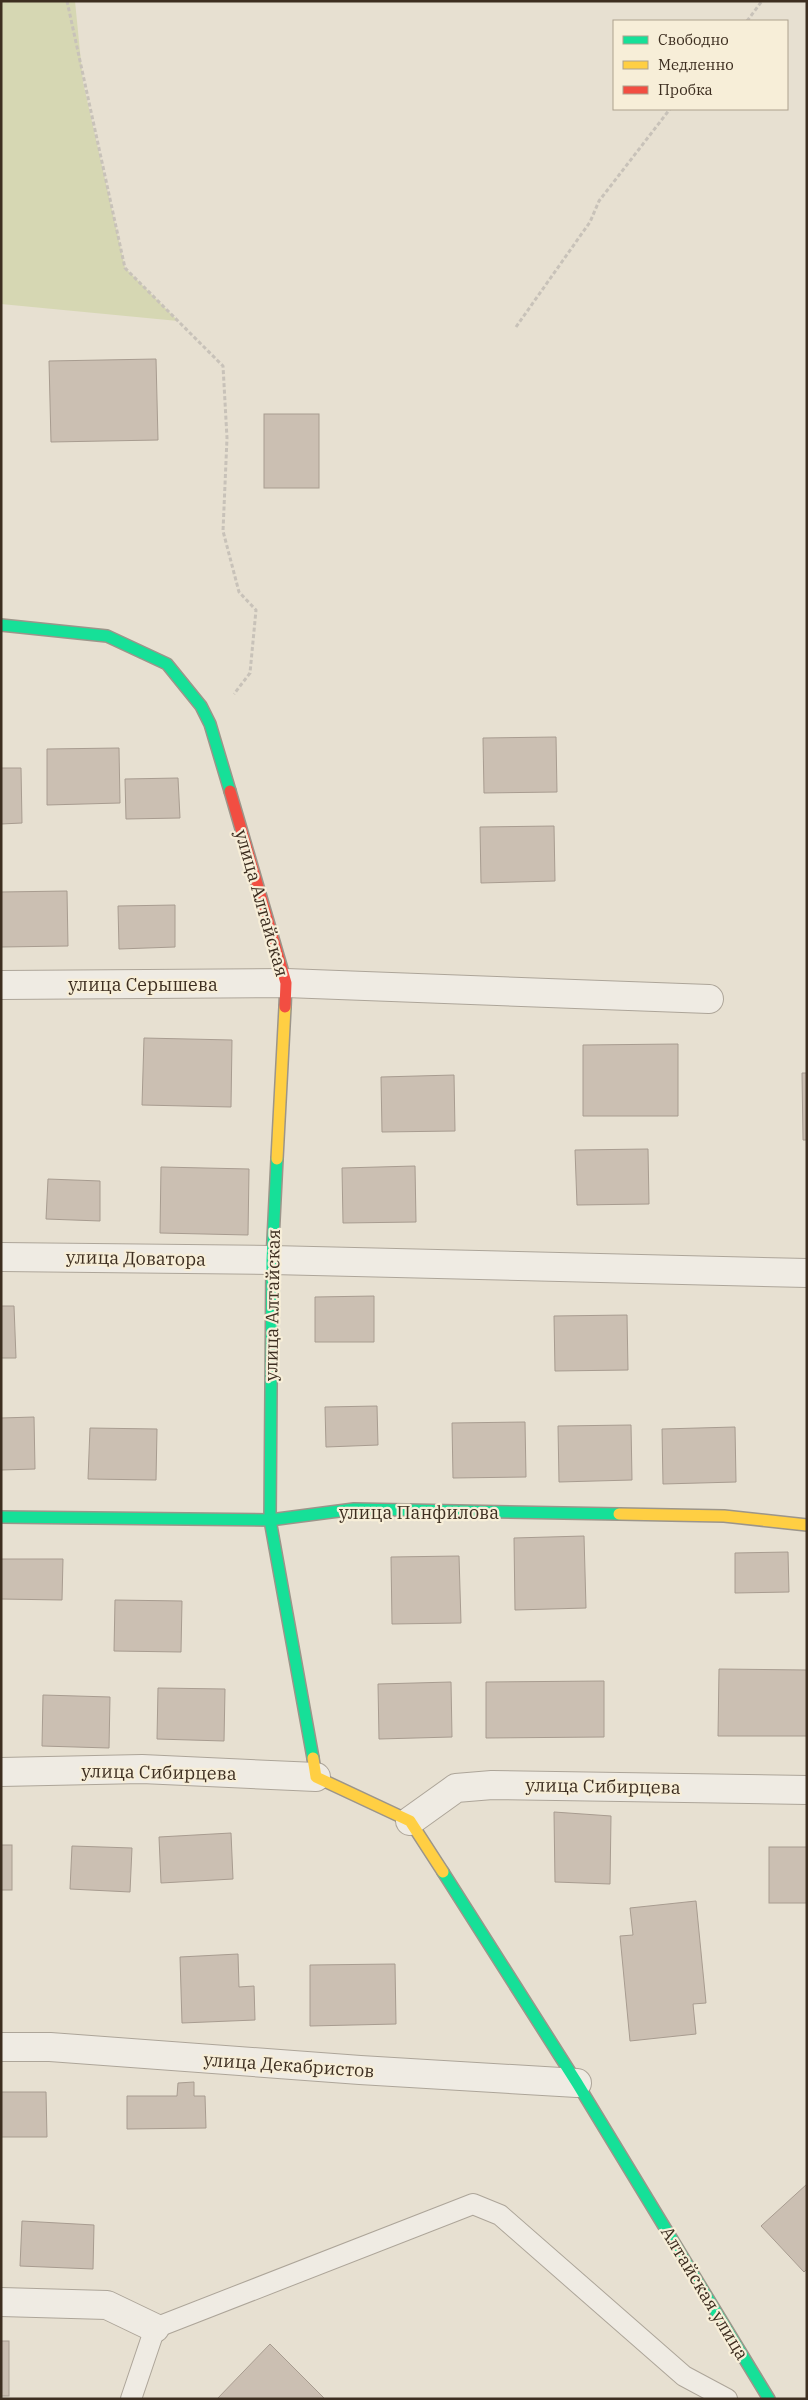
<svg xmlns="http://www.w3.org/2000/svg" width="808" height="2400" viewBox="0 0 808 2400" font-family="'IBM Plex Serif',serif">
	<rect width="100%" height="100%" fill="#e7e0d1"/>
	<polygon fill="#d6d7b3" points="1,1 75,1 83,82 125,268 178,321 1,304"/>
	<g fill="#cbbfb2" stroke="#a89c90">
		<polygon points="156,359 158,440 51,442 49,361"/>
		<rect x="264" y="414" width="55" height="74"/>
		<polygon points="556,737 557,792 484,793 483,738"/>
		<polygon points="119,748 120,803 47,805 47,749"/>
		<polygon points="1,768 21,768 22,823 1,824"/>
		<polygon points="178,778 180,818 126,819 125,779"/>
		<polygon points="554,826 555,881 481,883 480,827"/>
		<polygon points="67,891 68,946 1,947 1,892"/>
		<polygon points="175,905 175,947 119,949 118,906"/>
		<polygon points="144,1038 232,1040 231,1107 142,1105"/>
		<polygon points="678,1044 678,1116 583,1116 583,1045"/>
		<polygon points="802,1073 807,1073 807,1140 803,1140"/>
		<polygon points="454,1075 455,1131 382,1132 381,1077"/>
		<polygon points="648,1149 649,1204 577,1205 575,1150"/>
		<polygon points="415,1166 416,1222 343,1223 342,1168"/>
		<polygon points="161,1167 249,1169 248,1235 160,1233"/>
		<polygon points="48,1179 100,1181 100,1221 46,1219"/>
		<polygon points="374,1296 374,1342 315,1342 315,1297"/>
		<polygon points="1,1306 14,1306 16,1358 1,1358"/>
		<polygon points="627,1315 628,1370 555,1371 554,1316"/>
		<polygon points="377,1406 378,1445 326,1447 325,1407"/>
		<polygon points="34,1417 35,1469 1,1470 1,1418"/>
		<polygon points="525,1422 526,1477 453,1478 452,1423"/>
		<polygon points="631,1425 632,1480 559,1482 558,1426"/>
		<polygon points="735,1427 736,1482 663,1484 662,1429"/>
		<polygon points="90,1428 157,1429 156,1480 88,1479"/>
		<polygon points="584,1536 586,1608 515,1610 514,1538"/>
		<polygon points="788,1552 789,1592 735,1593 735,1553"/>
		<polygon points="459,1556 461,1623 392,1624 391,1557"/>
		<polygon points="1,1559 63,1559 62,1600 1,1599"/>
		<polygon points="115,1600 182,1601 181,1652 114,1651"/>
		<polygon points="719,1669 807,1670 807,1736 718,1736"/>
		<polygon points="604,1681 604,1737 486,1738 486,1682"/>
		<polygon points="451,1682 452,1737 379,1739 378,1684"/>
		<polygon points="158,1688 225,1689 224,1741 157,1739"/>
		<polygon points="43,1695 110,1697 109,1748 42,1746"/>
		<polygon points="554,1812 611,1816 610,1884 555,1882"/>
		<polygon points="231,1833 233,1879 161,1883 159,1837"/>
		<rect x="1" y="1845" width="11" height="45"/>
		<polygon points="72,1846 132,1848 130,1892 70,1889"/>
		<rect x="769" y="1847" width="38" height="56"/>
		<polygon points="696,1901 706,2003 693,2004 696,2034 630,2041 620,1936 633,1935 630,1908"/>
		<polygon points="238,1954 239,1987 254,1986 255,2020 182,2023 180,1957"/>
		<polygon points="395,1964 396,2024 310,2026 310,1965"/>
		<polygon points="194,2082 194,2096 205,2096 206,2128 127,2129 127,2096 177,2096 178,2083"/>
		<polygon points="1,2092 46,2092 47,2137 1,2137"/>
		<polygon points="807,2184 807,2269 804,2272 761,2226"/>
		<polygon points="22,2221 94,2225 93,2269 20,2266"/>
		<rect x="1" y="2341" width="8" height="55"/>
		<polygon points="270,2344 325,2399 217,2399"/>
	</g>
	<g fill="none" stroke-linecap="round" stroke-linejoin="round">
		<g stroke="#ada599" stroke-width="22">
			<polyline id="lane" points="131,2399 155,2328 473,2204 500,2215 684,2376 727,2399"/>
		</g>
		<g stroke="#ada599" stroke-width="30">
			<g id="street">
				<polyline points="1,985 286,983 709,999"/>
				<polyline points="1,1257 272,1260 807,1273"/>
				<polyline points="1,1772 142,1769 316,1777"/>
				<polyline points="410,1821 456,1788 492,1785 807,1790"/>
				<polyline points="1,2047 50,2047 360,2070 577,2083"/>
				<polyline points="1,2302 107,2305 155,2328"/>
			</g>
		</g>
		<g stroke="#9c958a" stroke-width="14">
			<g id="fast">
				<polyline points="1,625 107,636 167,664 201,706 210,724 230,791"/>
				<polyline points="277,1159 272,1260 270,1520 313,1758"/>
				<polyline points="1,1517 270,1520 354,1509 619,1514"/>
				<polyline points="443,1872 577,2083 769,2399"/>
			</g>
		</g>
		<g stroke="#9c958a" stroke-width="14">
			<g id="slow">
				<polyline points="277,1159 285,1007"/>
				<polyline points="619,1514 724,1516 807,1525"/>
				<polyline points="313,1758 316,1777 410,1821 443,1872"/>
			</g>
		</g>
		<g stroke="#9c958a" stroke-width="14">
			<polyline id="jam" points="230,791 286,983 285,1007"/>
		</g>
		<g stroke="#c8c2b9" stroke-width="3" stroke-dasharray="4 2.5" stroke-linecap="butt">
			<polyline points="67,1 125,268 223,366 227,438 223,531 239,592 256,610 250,673 234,694"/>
			<polyline points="747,21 762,1"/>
			<polyline points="516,327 590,222 599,201 670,109"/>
		</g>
		<use href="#lane" stroke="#efebe3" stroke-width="20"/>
		<use href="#street" stroke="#efebe3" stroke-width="28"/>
		<use href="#fast" stroke="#16e098" stroke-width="11"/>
		<use href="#slow" stroke="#ffcf43" stroke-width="11"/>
		<use href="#jam" stroke="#f24e42" stroke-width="11"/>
	</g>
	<g text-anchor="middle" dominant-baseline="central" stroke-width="4.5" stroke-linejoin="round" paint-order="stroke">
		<g font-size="18" fill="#3d2e20" stroke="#f7eed8">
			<text transform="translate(262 903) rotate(74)">улица Алтайская</text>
			<text x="143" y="984">улица Серышева</text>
			<text transform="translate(136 1258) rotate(1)">улица Доватора</text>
			<text transform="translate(272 1305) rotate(-89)">улица Алтайская</text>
			<text x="419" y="1512">улица Панфилова</text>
			<text transform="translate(159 1772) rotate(1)">улица Сибирцева</text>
			<text transform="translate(603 1786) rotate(1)">улица Сибирцева</text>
			<text transform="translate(289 2065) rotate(4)">улица Декабристов</text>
			<text transform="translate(705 2293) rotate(59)">Алтайская улица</text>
		</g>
	</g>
	<rect width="808" height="2400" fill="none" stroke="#3d2e20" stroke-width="5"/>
	<rect x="613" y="20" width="175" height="90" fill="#f7eed8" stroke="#ada18e"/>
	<rect x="623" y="36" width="25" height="8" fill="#16e098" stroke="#ada18e"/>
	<text x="658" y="45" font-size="15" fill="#3d2e20">Свободно</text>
	<rect x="623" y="61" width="25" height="8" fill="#ffcf43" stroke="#ada18e"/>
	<text x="658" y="70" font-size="15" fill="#3d2e20">Медленно</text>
	<rect x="623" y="86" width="25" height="8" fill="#f24e42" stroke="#ada18e"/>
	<text x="658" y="95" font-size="15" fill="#3d2e20">Пробка</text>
</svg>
